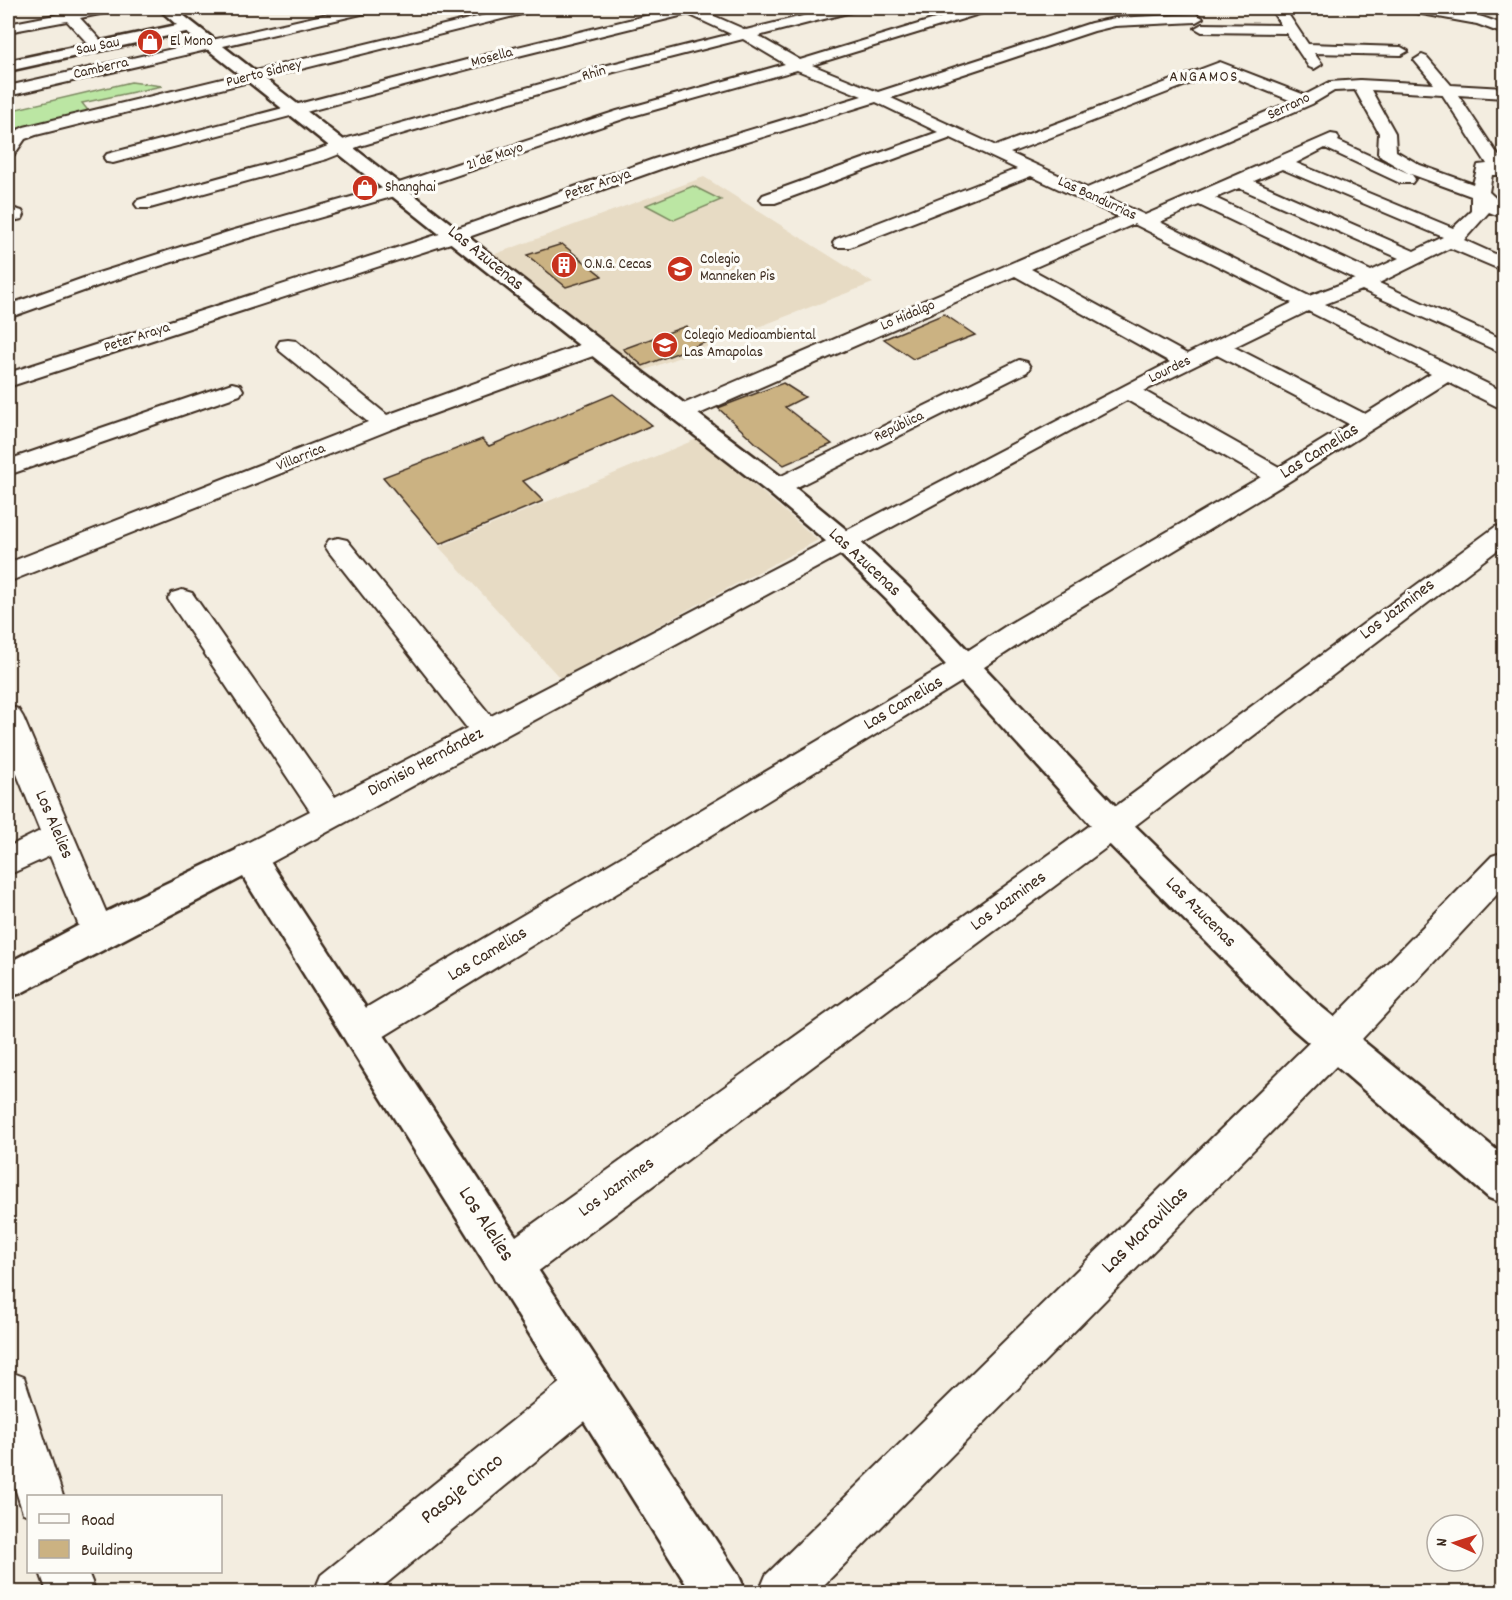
<svg xmlns="http://www.w3.org/2000/svg" width="1512" height="1600" viewBox="0 0 1512 1600" font-family="Dekko,sans-serif">
	<rect width="100%" height="100%" fill="#f3ede0"/>
	<filter id="ink" filterUnits="userSpaceOnUse"><feTurbulence type="fractalNoise" baseFrequency=".0167" numOctaves="2"/><feDisplacementMap in="SourceGraphic" scale="12" xChannelSelector="R" yChannelSelector="G"/><feConvolveMatrix kernelMatrix="1 2 1 2 8 2 1 2 1" color-interpolation-filters="sRGB"/></filter>
	<g filter="url(#ink)">
		<g fill="#e7dbc4">
			<polygon points="704,177 873,283 643,371 490,256"/>
			<polygon points="699,438 818,540 560,678 439,547"/>
		</g>
		<g fill="#bbe6a3" stroke="#7b8860" stroke-width="1.5">
			<polygon points="131,82 162,86 82,103 90,113 8,130 8,111"/>
			<polygon points="693,186 721,200 674,220 646,205"/>
		</g>
		<g fill="#cbb282" stroke="#3b2a1e" stroke-width="1.5">
			<polygon points="562,244 602,276 566,287 527,255"/>
			<polygon points="944,314 975,335 913,359 884,339"/>
			<polygon points="686,326 706,342 643,366 623,349"/>
			<polygon points="783,383 805,397 785,407 832,444 784,465 758,445 718,408"/>
			<polygon points="613,394 652,425 523,481 543,501 440,544 383,477 482,439 489,446"/>
		</g>
		<g fill="none" stroke-linecap="round" stroke-linejoin="round">
			<g stroke="#3b2a1e" stroke-width="4">
				<g id="minor">
					<polygon points="91,8 117,8 115,11 80,18 104,44 106,47 104,50 94,50 67,21 8,32 8,24"/>
					<polygon points="354,8 377,8 370,12 8,96 8,86"/>
					<path d="M514,8H536L534,11L36,135L25,139L14,155L8,156C8,140 9,134 24,127Z"/>
					<path d="M678,8H696L746,30L835,8H857L855,11L758,36L800,60L971,8H991L989,11L812,65L878,92L1091,23L1115,18L1196,14L1203,18L1196,22L1115,26L1094,31L891,98L996,146L1220,62L1305,95L1330,82L1360,80L1434,84L1414,60L1422,55L1427,57L1451,85L1504,88V98L1458,95L1504,164V175H1492L1489,192L1504,206V218L1489,212L1464,240L1504,258V271L1450,248L1379,283L1504,340V354L1362,290L1325,304L1504,392V408L1496,406L1448,382L1288,482L1029,638L961,682L373,1043L360,1048L347,1043L342,1031L347,1019L941,668L1009,624L1261,477L1127,400L261,868L249,871L237,868L233,858L237,848L310,811L172,605L168,599L172,593L182,590L192,593L335,797L467,728L329,552L325,546L329,540L338,538L347,540L491,716L1170,362L1015,276L690,418L682,420L674,418L671,413L674,408L1119,217L1031,176L850,247H836L833,243L836,239L1017,169L951,138L775,203H763L760,199L763,195L938,132L876,102L666,167L463,239L8,387V373L449,231L654,159L862,96L797,70L629,117L402,194L245,239L106,283L8,318V305L92,275L231,231L390,186L617,111L785,64L743,39L614,72L360,146L327,159L150,208H138L135,204L138,200L315,151L348,138L604,66L731,34L688,14L506,59L113,163L107,162L104,158L107,154L497,52ZM1220,72L1292,101L1087,188L1010,153ZM1355,90L1379,133L1378,153L1381,157L1408,173L1471,196V211L1453,228L1296,163L1325,148L1400,183H1412L1415,179L1412,175L1338,141L1339,139L1337,135L1331,134L1145,215L1102,195L1312,104L1334,91ZM1371,90L1442,94L1487,164L1478,165L1473,184L1420,165L1396,151L1395,133ZM1282,169L1443,237L1414,251L1254,181ZM1239,188L1399,258L1371,271L1215,198ZM1199,205L1355,279L1309,296L1160,222ZM1134,224L1292,303L1187,354L1031,269ZM1308,311L1431,373L1365,414L1234,347ZM1217,355L1349,424L1279,467L1144,391Z"/>
					<polygon points="1270,8 1284,8 1308,44 1401,47 1408,51 1401,55 1314,53 1322,64 1314,69 1309,67 1286,33 1202,32 1195,28 1202,24 1281,25"/>
					<path d="M1404,8C1437,4 1474,12 1504,25V34L1477,24L1411,12Z"/>
					<polygon points="15,209 22,211 24,215 22,219 8,222 8,211"/>
					<polygon points="288,340 296,341 387,415 588,342 596,341 604,342 607,347 604,352 392,429 8,582 8,563 368,422 280,351 277,346 280,341"/>
					<polygon points="1019,360 1027,362 1030,367 1027,372 787,492 778,495 769,492 766,487 769,482"/>
					<polygon points="232,383 240,385 243,390 240,395 8,475 8,460"/>
					<polygon points="1504,525 1504,545 1107,847 525,1281 510,1287 495,1281 489,1266 495,1251 1085,829 1495,527"/>
					<polygon points="8,706 18,709 23,717 115,933 110,943 98,948 86,943 50,856 8,875 8,847 40,831 8,752"/>
					<polygon points="1504,852 1504,887 1348,1054 817,1592 759,1592 766,1575 1322,1030 1492,856"/>
					<polygon points="589,1366 605,1372 611,1388 605,1404 376,1592 314,1592 321,1575 573,1372"/>
					<polygon points="8,1371 24,1377 63,1496 28,1496 28,1515 23,1513 8,1466"/>
					<polygon points="40,1572 88,1572 96,1592 47,1592"/>
				</g>
			</g>
			<g stroke="#3b2a1e" stroke-width="5">
				<g id="tertiary">
					<polygon points="158,8 174,8 616,352 787,481 854,536 908,587 1125,816 1319,1005 1504,1156 1504,1204 1489,1198 1293,1029 1101,836 888,601 834,548 769,493 600,362 186,32 8,71 8,61 177,25"/>
					<polygon points="249,844 261,848 738,1574 746,1592 691,1592 243,877 21,993 8,997 8,963 85,922"/>
				</g>
			</g>
			<use href="#minor" fill="#fdfcf7" fill-rule="evenodd"/>
			<use href="#tertiary" fill="#fdfcf7" fill-rule="evenodd"/>
		</g>
	</g>
	<defs>
		<g id="shop-disc" transform="scale(1.35)"><circle r="9.5" fill="#c8321e" stroke="#fdfcf7"/><path d="M-5-2.5h2.3a2.7 3.5 0 0 1 5.4 0H5L5.5 6h-11ZM-1.5-2.5h3a1.5 2.3 0 0 0-3 0Z" fill="#fff"/></g>
		<g id="building-disc" transform="scale(1.35)"><circle r="9.5" fill="#c8321e" stroke="#fdfcf7"/><path d="M-4-6H4V6H1V3H-1V6H-4ZM-2.5-4.3h1.7v1.8h-1.7ZM.8-4.3h1.7v1.8H.8ZM-2.5-1h1.7V.8h-1.7ZM.8-1h1.7V.8H.8Z" fill="#fff"/></g>
		<g id="school-disc" transform="scale(1.35)"><circle r="9.5" fill="#c8321e" stroke="#fdfcf7"/><path d="M0-5L7-2L0 1L-7-2ZM-4 1L0 2.5L4 1V4Q0 6-4 4Z" fill="#fff"/></g>
	</defs>
	<g fill-rule="evenodd">
		<use href="#shop-disc" x="150" y="42"/>
		<use href="#shop-disc" x="365" y="188"/>
		<use href="#building-disc" x="564" y="265"/>
		<use href="#school-disc" x="680" y="269"/>
		<use href="#school-disc" x="665" y="345"/>
	</g>
	<g text-anchor="middle" dominant-baseline="central" stroke-width="6" stroke-linejoin="round" paint-order="stroke">
		<g font-size="15" fill="#3b2a1e" stroke="#fdfcf7" text-anchor="start">
			<text x="170" y="42">El Mono</text>
			<text x="385" y="188">Shanghai</text>
			<text x="700" y="260">Colegio<tspan x="700" dy="17">Manneken Pis</tspan></text>
			<text x="584" y="265">O.N.G. Cecas</text>
			<text x="684" y="336">Colegio Medioambiental<tspan x="684" dy="17">Las Amapolas</tspan></text>
		</g>
		<g font-size="15" fill="#3b2a1e" stroke="#fdfcf7">
			<text transform="translate(98 47) rotate(-12)">Sau Sau</text>
			<text transform="translate(492 58) rotate(-15)">Mosella</text>
			<text transform="translate(101 69) rotate(-13)">Camberra</text>
			<text transform="translate(264 74) rotate(-14)">Puerto Sidney</text>
			<text transform="translate(594 74) rotate(-16)">Rhin</text>
			<text transform="translate(1289 107) rotate(-25)">Serrano</text>
			<text transform="translate(495 157) rotate(-19)">21 de Mayo</text>
			<text transform="translate(598 185) rotate(-19)">Peter Araya</text>
			<text transform="translate(1097 199) rotate(25)">Las Bandurrias</text>
			<text transform="translate(908 316) rotate(-23)">Lo Hidalgo</text>
			<text transform="translate(137 338) rotate(-18)">Peter Araya</text>
			<text transform="translate(1170 370) rotate(-26)">Lourdes</text>
			<text transform="translate(899 427) rotate(-26)">República</text>
			<text transform="translate(301 458) rotate(-22)">Villarrica</text>
		</g>
		<g font-size="16" letter-spacing="1.5" fill="#3b2a1e" stroke="#fdfcf7">
			<text x="1204" y="77">ANGAMOS</text>
		</g>
		<g font-size="18" fill="#3b2a1e" stroke="#fdfcf7">
			<text transform="translate(485 259) rotate(39)">Las Azucenas</text>
			<text transform="translate(1320 452) rotate(-32)">Las Camelias</text>
			<text transform="translate(864 563) rotate(43)">Las Azucenas</text>
			<text transform="translate(1398 610) rotate(-37)">Los Jazmines</text>
			<text transform="translate(904 704) rotate(-31)">Las Camelias</text>
			<text transform="translate(426 763) rotate(-28)">Dionisio Hernández</text>
			<text transform="translate(53 825) rotate(67)">Los Alelies</text>
			<text transform="translate(1009 902) rotate(-36)">Los Jazmines</text>
			<text transform="translate(1200 913) rotate(45)">Las Azucenas</text>
			<text transform="translate(488 955) rotate(-31)">Las Camelias</text>
			<text transform="translate(617 1188) rotate(-36)">Los Jazmines</text>
		</g>
		<g font-size="21" fill="#3b2a1e" stroke="#fdfcf7">
			<text transform="translate(485 1225) rotate(57)">Los Alelies</text>
			<text transform="translate(1146 1231) rotate(-45)">Las Maravillas</text>
			<text transform="translate(463 1490) rotate(-39)">Pasaje Cinco</text>
		</g>
	</g>
	<rect width="1512" height="1600" fill="none" stroke="#fdfcf7" stroke-width="30"/>
	<rect x="15" y="15" width="1482" height="1570" fill="none" stroke="#3b2a1e" stroke-width="2" filter="url(#ink)"/>
	<rect x="27" y="1495" width="195" height="78" fill="#fdfcf7" stroke="#afa8a0" stroke-width="1.5"/>
	<rect x="39" y="1514" width="30" height="9" fill="#fdfcf7" stroke="#afa8a0" stroke-width="1.5"/>
	<text x="81" y="1525" font-size="18" fill="#3b2a1e">Road</text>
	<rect x="39" y="1540" width="30" height="18" fill="#cbb282" stroke="#afa8a0" stroke-width="1.5"/>
	<text x="81" y="1555" font-size="18" fill="#3b2a1e">Building</text>
	<g transform="translate(1455 1543) rotate(273)"><circle r="28" fill="#fdfcf7" stroke="#afa8a0" stroke-width="1.5"/>
	<path d="M0-4.5L10 22L0 15L-10 22Z" fill="#c8321e"/>
	<text y="-9" font-size="16" font-weight="bold" text-anchor="middle" fill="#3b2a1e">N</text>
	</g>
</svg>
